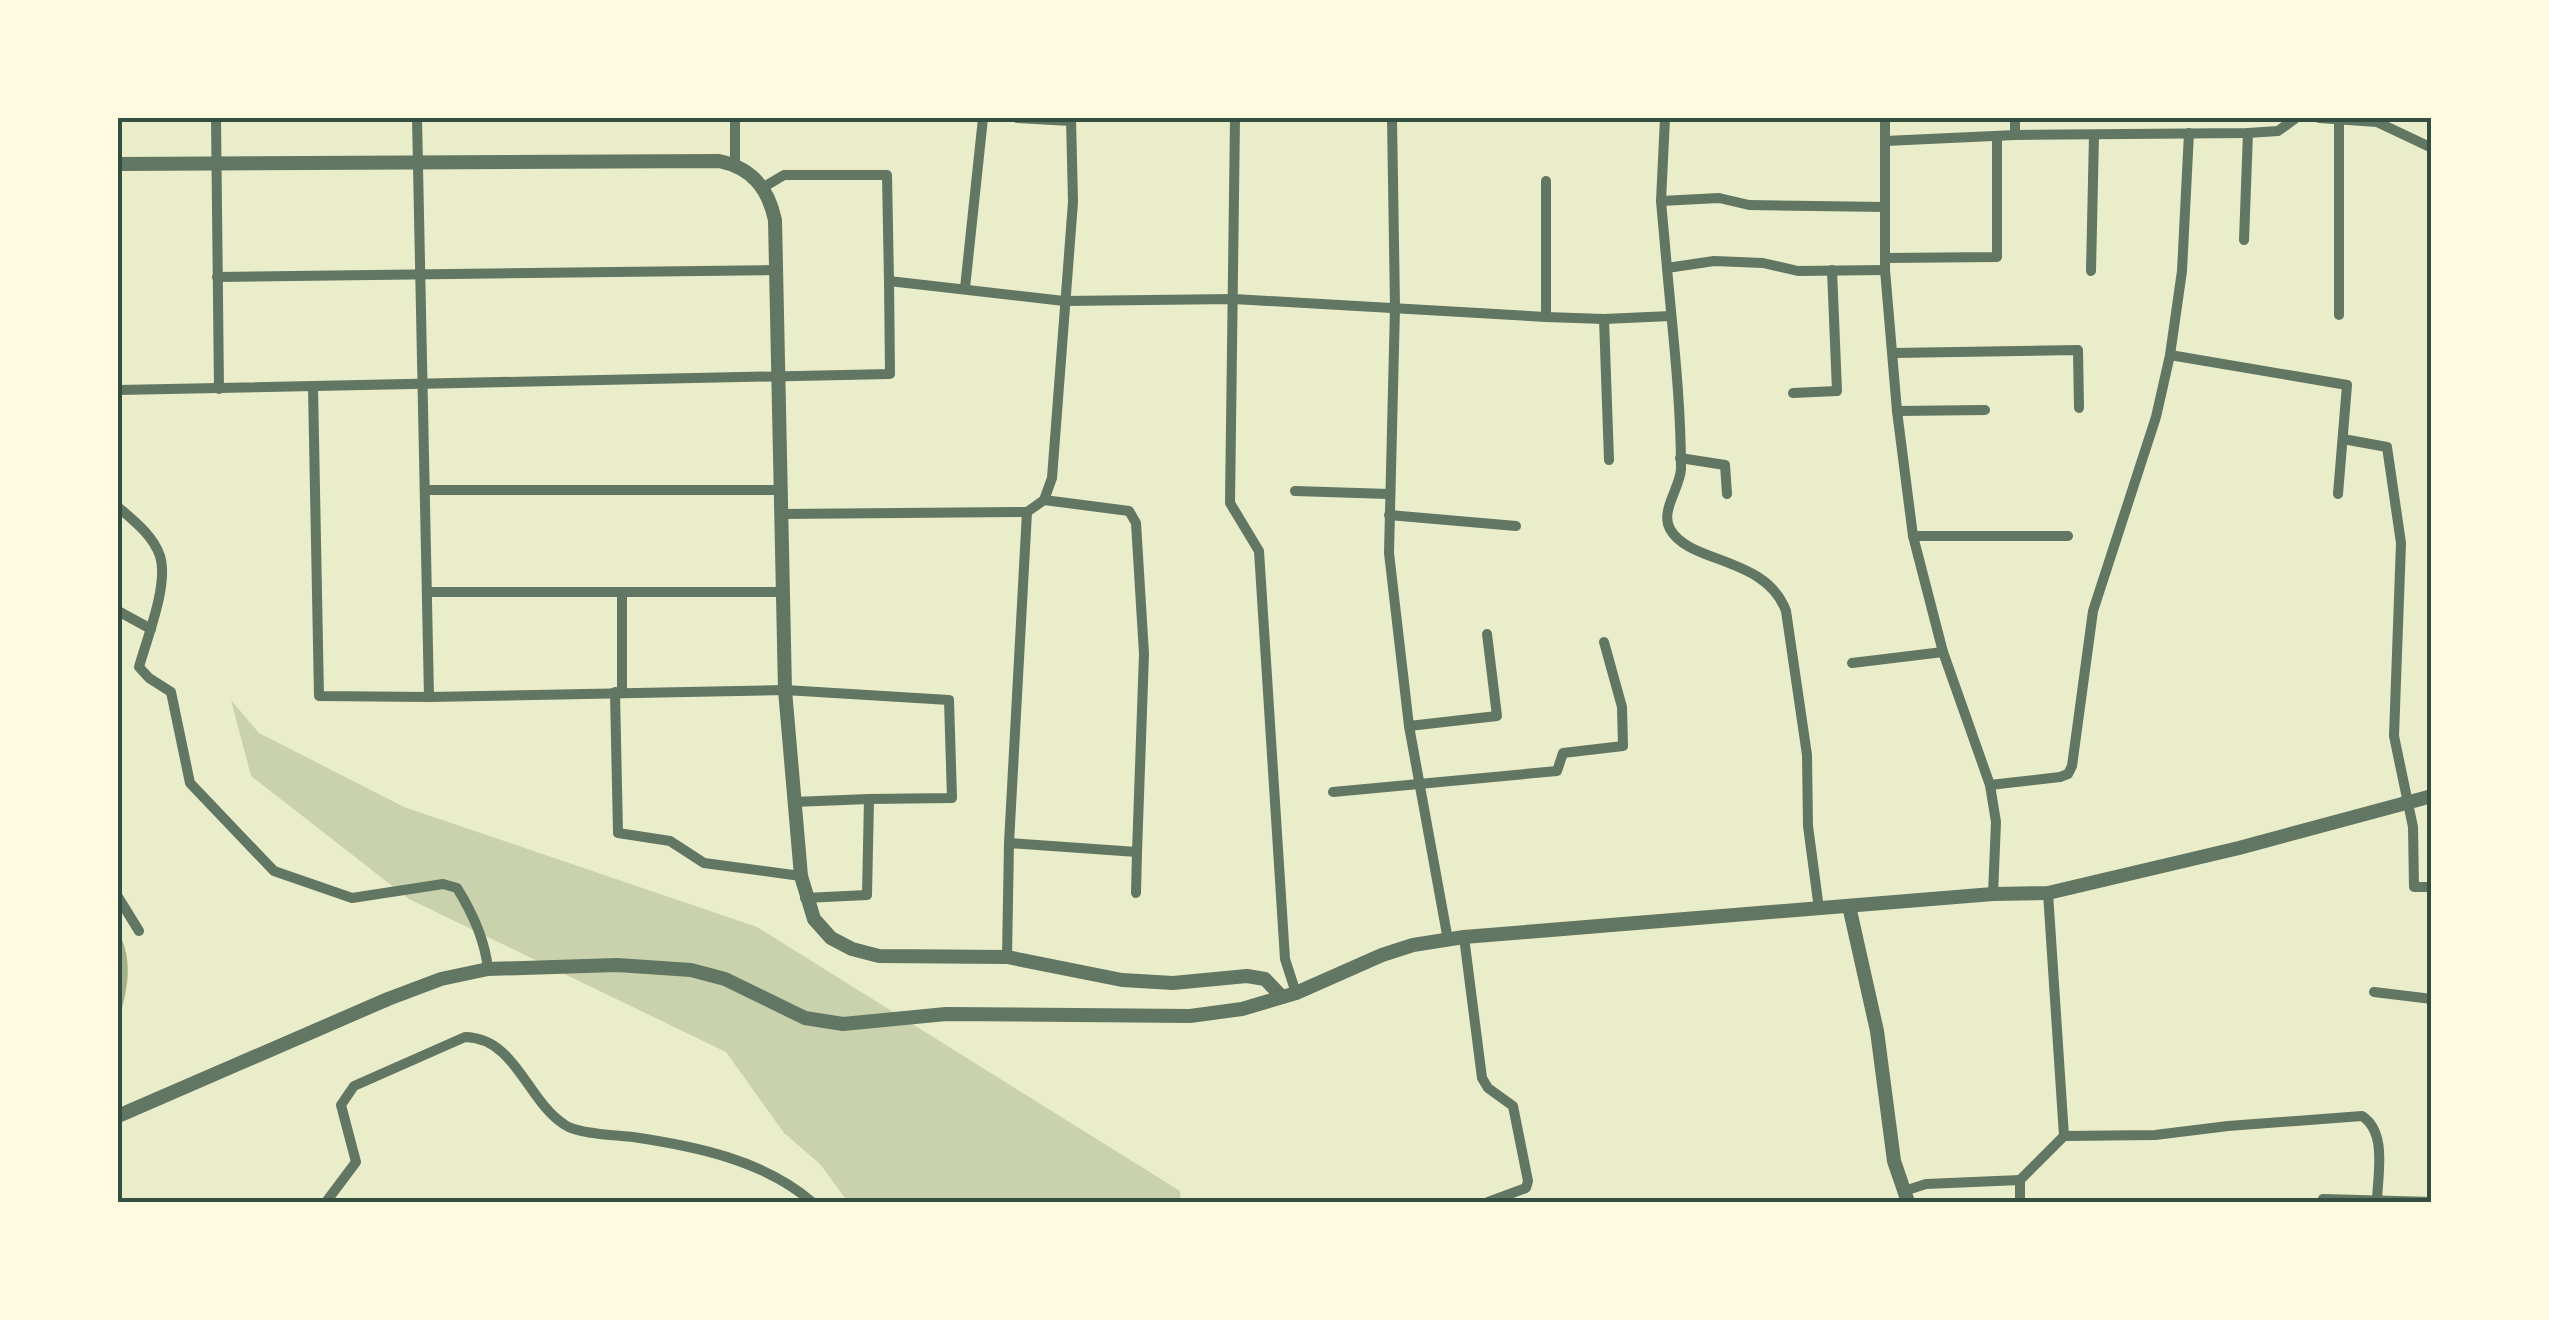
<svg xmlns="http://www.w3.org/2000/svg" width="2549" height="1320" viewBox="0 0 2549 1320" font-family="Lora,serif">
	<rect width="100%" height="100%" fill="#e9edc9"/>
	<polygon fill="#cad2ad" points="231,700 259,733 404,807 757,927 1180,1191 1181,1202 848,1202 820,1164 784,1133 726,1052 409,899 251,776"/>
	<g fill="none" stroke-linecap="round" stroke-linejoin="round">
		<path stroke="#a3b18a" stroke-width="6" d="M118,938C129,962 125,986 118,1012"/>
		<g stroke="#617663" stroke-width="10">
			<polyline points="216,118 219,389"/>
			<polyline points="417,118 429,697"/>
			<polyline points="735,118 735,164"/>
			<polyline points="1017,118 1071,121"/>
			<polyline points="1235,118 1230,503 1259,551 1285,959 1296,993"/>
			<polyline points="1392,118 1395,307 1389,553 1409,726 1448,940"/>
			<polyline points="1665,118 1661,201 1667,268"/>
			<polyline points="1885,118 1885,270 1897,411 1913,536 1943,652 1990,785 1996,822 1993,894"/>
			<polyline points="2015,118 2015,135"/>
			<polyline points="2319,118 2377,122 2432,148"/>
			<polyline points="2339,119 2339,315"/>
			<polyline points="1885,141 2015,135 2248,133 2278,131 2296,118"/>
			<polyline points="764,187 784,175 887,175 889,281 1064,301 1234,299 1546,317 1604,319 1671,316"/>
			<polyline points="1661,201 1719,198 1749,205 1885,207"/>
			<polyline points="2244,240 2248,133"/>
			<polyline points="1885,258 1997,257 1997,136"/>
			<polyline points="2091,271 2094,135"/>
			<polyline points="217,277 778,270"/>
			<polyline points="965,288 983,118"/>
			<polyline points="1546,317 1546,181"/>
			<polyline points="1604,319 1609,460"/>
			<polyline points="1894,353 2078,350 2079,408"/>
			<polyline points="2170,355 2347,385 2338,494"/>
			<polyline points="313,387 319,696 429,697 785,690 949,700 952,798 869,799"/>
			<polyline points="118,390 890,374 889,281"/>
			<polyline points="1793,393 1837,391 1832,270"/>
			<polyline points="1897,411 1985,410"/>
			<polyline points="2343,439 2387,447 2401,543 2394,736 2413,827 2414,887 2432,887"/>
			<polyline points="1680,458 1725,465 1727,494"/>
			<polyline points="426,490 780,490"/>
			<polyline points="1295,491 1389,494"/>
			<polyline points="1044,500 1129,511 1136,523 1144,654 1137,852"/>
			<path d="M118,507C133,520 153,535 160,556C169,584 147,638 139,667L149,678L171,692L190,783L274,871L352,898L443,884L457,888C472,912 485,941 488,969"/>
			<polyline points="781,514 1027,512 1044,500 1052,478 1073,202 1071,118"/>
			<polyline points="1389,515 1516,526"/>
			<polyline points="1913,536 2068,536"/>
			<polyline points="428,592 782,592"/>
			<polyline points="622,592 622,692"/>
			<polyline points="118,611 151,629"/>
			<polyline points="1852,663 1943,652"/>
			<polyline points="615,692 618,833 670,841 704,863 801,876"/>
			<polyline points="1409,726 1497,716 1487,634"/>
			<polyline points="1990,785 2060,777 2068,774 2072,766 2093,611 2156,417 2170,355 2182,271 2189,133"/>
			<polyline points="1333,792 1557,771 1563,753 1623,746 1622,707 1604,642"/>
			<polyline points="793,802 869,799 867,895 805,898"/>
			<polyline points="1009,843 1137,852 1136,893"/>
			<polyline points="2048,893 2064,1136"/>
			<polyline points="118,897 139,931"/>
			<path d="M1819,909L1808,826L1807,755L1786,611C1766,556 1689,564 1670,529C1660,511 1680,488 1681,469C1681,402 1673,335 1667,268L1714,261L1763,263L1798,271L1885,270"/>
			<polyline points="1464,937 1482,1078 1488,1088 1513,1106 1528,1181 1526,1188 1488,1202"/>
			<polyline points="1007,957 1009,843 1027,512"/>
			<polyline points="2374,992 2432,999"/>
			<path d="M2020,1180L2064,1136L2155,1135L2228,1126L2362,1116C2387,1132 2378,1173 2377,1200"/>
			<polyline points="1904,1191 1926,1184 2020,1180 2020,1202"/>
			<polyline points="2323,1199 2432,1202"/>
			<path d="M326,1202L356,1162L341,1105L354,1086L465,1037C516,1038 526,1100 565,1125C578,1134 616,1135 633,1137C694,1146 764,1160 812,1202"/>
		</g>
		<g stroke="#617663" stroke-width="14">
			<path d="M118,164L719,161C752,168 768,188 775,220L785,690L801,876L814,919L831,938L852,949L879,956L1007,957L1122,980L1173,983L1247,976L1265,979L1282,997"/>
			<polyline points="1849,906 1877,1031 1894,1161 1908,1202"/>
			<polyline points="118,1116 388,999 441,979 488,969 617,965 691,970 725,979 805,1018 843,1024 946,1014 1190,1016 1242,1009 1296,993 1382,955 1413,945 1464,937 1993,894 2048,893 2239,848 2432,796"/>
		</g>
	</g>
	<rect width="2549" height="1320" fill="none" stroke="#fefae0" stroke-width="240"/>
	<rect x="120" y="120" width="2309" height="1080" fill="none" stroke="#344e41" stroke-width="4"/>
</svg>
